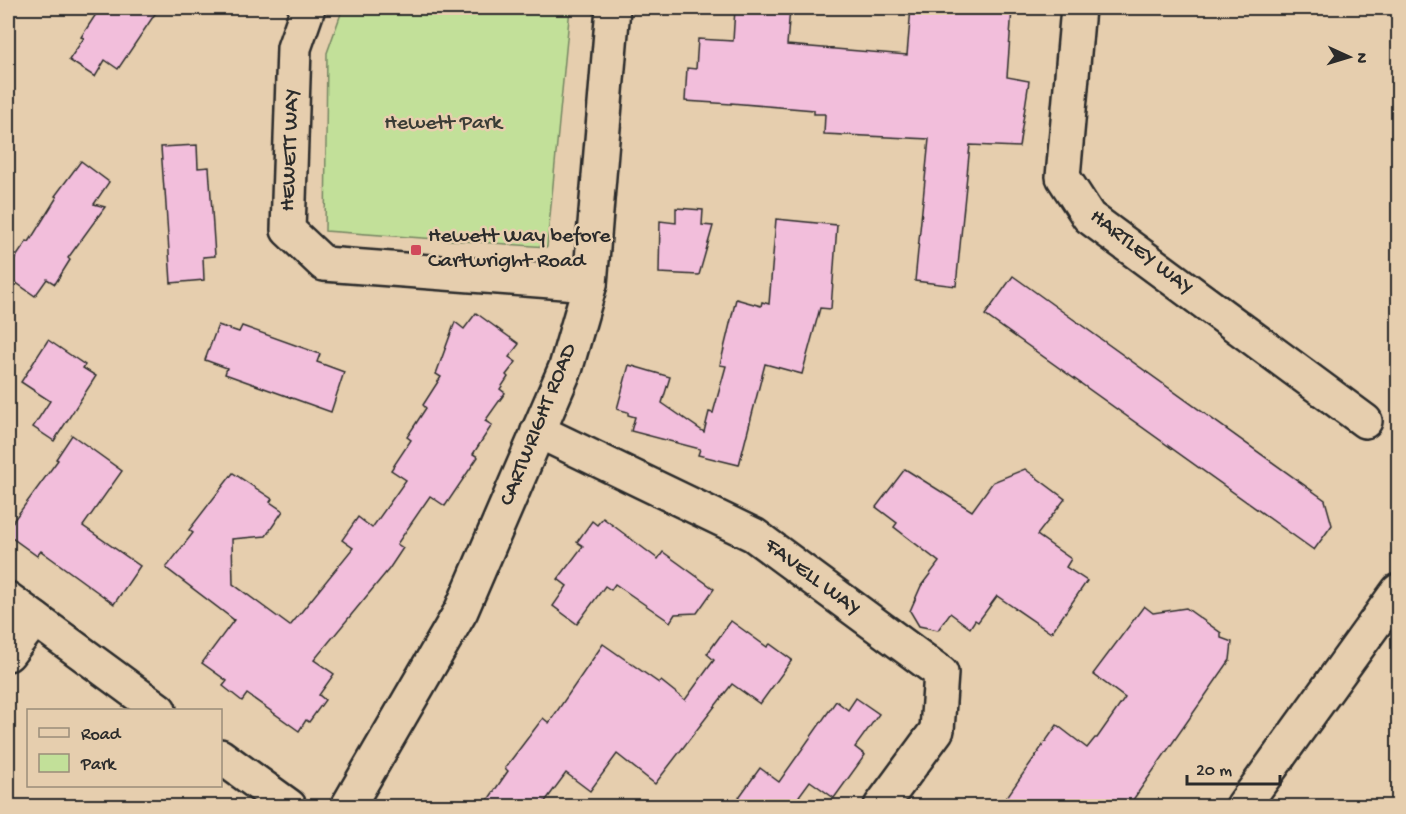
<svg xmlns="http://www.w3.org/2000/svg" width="1406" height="814" viewBox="0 0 1406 814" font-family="'Gochi Hand',sans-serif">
	<rect width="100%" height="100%" fill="#e6ceae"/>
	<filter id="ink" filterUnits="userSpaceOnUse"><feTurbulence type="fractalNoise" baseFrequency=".0167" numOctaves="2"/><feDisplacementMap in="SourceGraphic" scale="12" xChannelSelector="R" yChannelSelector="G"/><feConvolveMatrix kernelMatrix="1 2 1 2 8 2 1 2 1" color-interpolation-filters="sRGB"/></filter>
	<g filter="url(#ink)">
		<polygon fill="#c2e099" stroke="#768662" stroke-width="1.5" points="343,8 570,8 547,247 325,231 327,53"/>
		<g fill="#f2bedb" stroke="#2b2b2b" stroke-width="1.5">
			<polygon points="100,8 159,8 118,69 105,60 95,77 69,60 84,38 81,37"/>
			<polygon points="735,8 790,8 787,45 907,55 911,8 998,8 1012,9 1007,77 1029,81 1019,147 970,145 956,286 915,281 929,139 824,134 825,114 814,114 814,110 731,103 731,104 685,101 687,68 696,69 698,39 733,41"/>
			<polygon points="197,145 198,168 209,167 215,256 203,257 204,280 171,283 165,190 164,190 161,147"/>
			<polygon points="81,161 109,182 94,204 105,207 68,258 70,260 55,284 47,279 35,296 8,277 8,269 27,241 29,242 57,197 55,196"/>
			<polygon points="676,208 703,210 702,225 713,226 699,275 659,273 660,221 676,223"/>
			<polygon points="776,219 837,225 831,309 820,308 802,374 765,364 739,465 698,455 700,449 631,431 635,417 628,415 628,412 617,409 629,365 670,377 662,403 704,432 709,412 713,413 726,366 720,365 736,299 761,306 762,302 769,304"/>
			<polygon points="1013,276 1325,500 1332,525 1314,550 985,315"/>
			<polygon points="476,313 519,344 509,357 516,362 506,375 508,377 500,389 505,393 485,421 492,425 473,454 478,457 445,506 430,496 397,544 403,548 389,569 314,660 334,674 319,695 325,700 309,722 306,720 299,731 247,694 242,701 223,686 227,681 202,663 234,620 166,568 193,533 189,530 233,473 272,499 270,502 283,511 266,536 232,539 233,584 290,626 353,548 342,540 358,517 372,528 406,480 391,470 411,440 407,437 426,408 423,405 441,377 436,374 455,322 464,329"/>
			<polygon points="218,325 239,332 242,326 309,350 320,354 317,362 344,372 331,412 225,374 227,368 205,360"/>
			<polygon points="48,340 85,365 83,368 96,376 54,441 33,427 50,401 21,382"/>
			<polygon points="72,435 122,471 83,526 140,566 114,604 41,551 37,556 8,535 8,528 58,460 56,459"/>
			<polygon points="905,469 972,511 993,482 1025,469 1065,499 1037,535 1071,559 1066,567 1087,581 1051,633 997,596 978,622 975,620 970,628 950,613 938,630 919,626 910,611 921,586 939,562 894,527 897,523 876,507"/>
			<polygon points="603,518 658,559 663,552 714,589 697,613 675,614 670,622 615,584 611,590 605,586 577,624 553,606 567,586 558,579 583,546 577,542 592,521 597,525"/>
			<polygon points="1144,606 1153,613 1186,608 1221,633 1221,638 1232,642 1230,660 1128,807 1000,807 1057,725 1087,748 1095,738 1097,738 1125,698 1093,674"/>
			<polygon points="731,621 767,647 770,644 792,660 760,704 732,684 655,784 617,754 590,791 566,773 541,807 483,807 508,771 505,768 543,718 549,723 603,644 659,683 661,681 685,700 714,660 707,654"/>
			<polygon points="856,698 879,714 855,747 865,755 834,798 810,781 799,796 813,807 732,807 760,768 779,782 836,701 848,710"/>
		</g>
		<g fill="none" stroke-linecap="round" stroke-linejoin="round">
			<g stroke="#2b2b2b" stroke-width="38">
				<g id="minor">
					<polyline points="308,8 294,48 288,230 324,264 590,284"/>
					<polyline points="1078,8 1063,177 1089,217 1365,421"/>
					<polyline points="538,431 754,535 941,673 937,730 881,806"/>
					<polyline points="8,599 159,710"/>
					<polyline points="8,654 35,619"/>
					<polyline points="220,756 289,806"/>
					<polyline points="348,806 461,611 566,367 590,284 613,8"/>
				</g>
			</g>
			<g stroke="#2b2b2b" stroke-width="38">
				<polyline id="major" points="1243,806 1398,591"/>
			</g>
			<use href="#minor" stroke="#e6ceae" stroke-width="33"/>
			<use href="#major" stroke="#e6ceae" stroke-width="33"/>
		</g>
	</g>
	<rect fill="#d1495b" stroke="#e6ceae" stroke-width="2" x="410" y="244" width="12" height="12" rx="3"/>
	<g text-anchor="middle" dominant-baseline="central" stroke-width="5" stroke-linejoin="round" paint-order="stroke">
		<g font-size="22" fill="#3a3d36" stroke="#e6ceae">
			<text x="443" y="124">Hewett Park</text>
		</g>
		<g font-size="22" fill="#2b2b2b" stroke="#e6ceae">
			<text transform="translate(291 150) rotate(-88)">HEWETT WAY</text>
			<text transform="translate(1141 253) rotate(38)">HARTLEY WAY</text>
			<text transform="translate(539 425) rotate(-68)">CARTWRIGHT ROAD</text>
			<text transform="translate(812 578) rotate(37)">FAVELL WAY</text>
		</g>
		<g font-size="22" fill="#2b2b2b" stroke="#e6ceae" text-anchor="start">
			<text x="428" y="237">Hewett Way before<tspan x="428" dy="25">Cartwright Road</tspan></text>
		</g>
	</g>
	<rect width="1406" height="814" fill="none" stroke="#e6ceae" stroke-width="30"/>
	<rect x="15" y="15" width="1376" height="784" fill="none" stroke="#2b2b2b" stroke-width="2" filter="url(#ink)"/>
	<rect x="27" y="709" width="195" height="78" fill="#e6ceae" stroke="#9b8d7a" stroke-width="1.5"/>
	<rect x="39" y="728" width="30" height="9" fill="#e6ceae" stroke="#9b8d7a" stroke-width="1.5"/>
	<text x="81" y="739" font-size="18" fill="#2b2b2b">Road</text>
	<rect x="39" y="754" width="30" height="18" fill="#c2e099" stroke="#9b8d7a" stroke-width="1.5"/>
	<text x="81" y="769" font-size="18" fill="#2b2b2b">Park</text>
	<g transform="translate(1349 57) rotate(94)" stroke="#e6ceae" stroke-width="4.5" paint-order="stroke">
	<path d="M0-4.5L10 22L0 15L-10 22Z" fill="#2b2b2b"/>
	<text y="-9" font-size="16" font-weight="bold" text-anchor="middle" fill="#2b2b2b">N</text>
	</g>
	<path d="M1187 775v9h93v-9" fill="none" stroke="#2b2b2b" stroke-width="3"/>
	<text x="1196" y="775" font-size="18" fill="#2b2b2b" stroke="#e6ceae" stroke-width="4.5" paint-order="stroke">20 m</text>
</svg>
